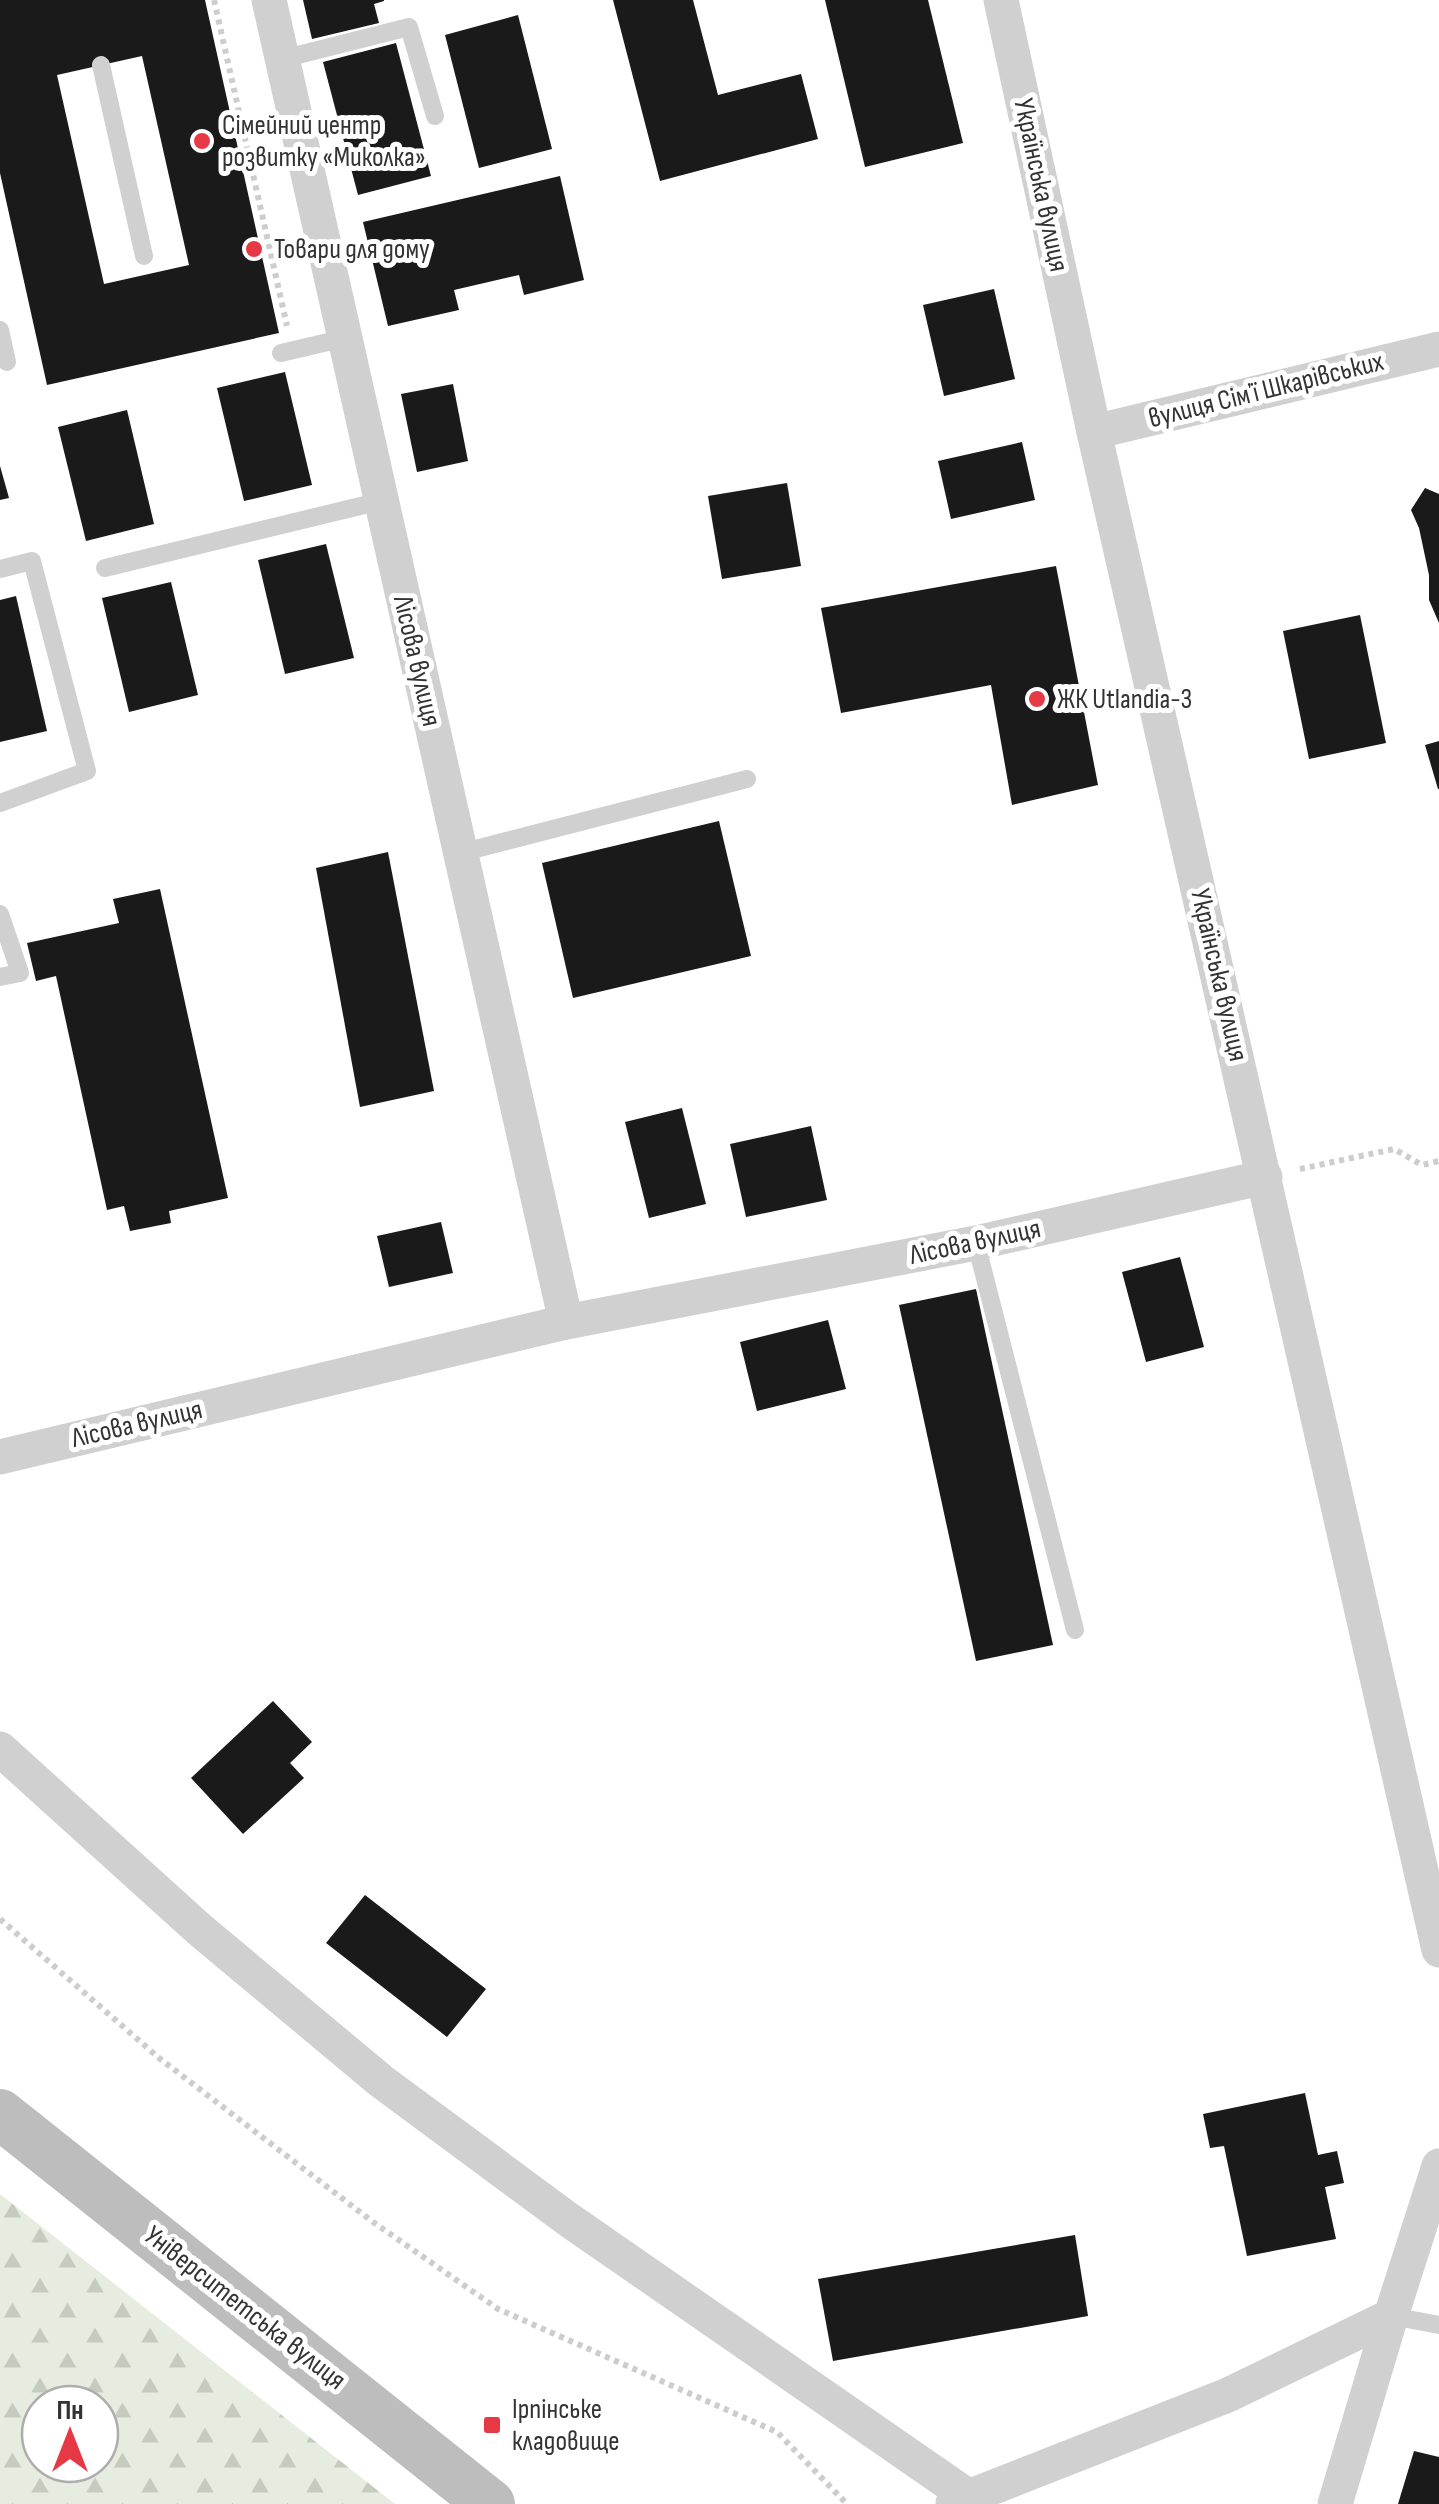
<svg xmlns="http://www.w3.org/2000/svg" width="1439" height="2504" viewBox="0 0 1439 2504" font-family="'Sofia Sans Condensed',sans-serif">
	<defs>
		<pattern id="forest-firs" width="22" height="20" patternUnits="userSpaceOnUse" patternTransform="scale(2.5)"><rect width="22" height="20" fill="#e6ecdf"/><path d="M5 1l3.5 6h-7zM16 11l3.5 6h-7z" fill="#c6cbc0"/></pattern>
	</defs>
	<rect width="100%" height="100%" fill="#fff"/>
	<path fill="url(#forest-firs)" fill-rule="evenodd" d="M0,2193V2194L395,2504H0ZM40,2404H100V2464H40Z"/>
	<g fill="#1a1a1a" fill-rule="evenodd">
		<path d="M0,0H205L279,333L47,385L0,173ZM142,56L189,265L104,284L57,75Z"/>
		<polygon points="303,0 384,0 384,1 374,4 379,23 312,39"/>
		<polygon points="613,0 693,0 718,95 801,74 818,139 660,181"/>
		<polygon points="825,0 928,0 963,143 865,167"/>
		<polygon points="518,15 552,149 479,168 445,35"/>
		<polygon points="396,43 431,176 358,195 323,62"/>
		<polygon points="560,176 584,280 524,295 519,275 454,290 459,310 388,326 363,222"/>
		<polygon points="994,289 1015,379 944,396 923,305"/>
		<polygon points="285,372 312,485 244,501 217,388"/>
		<polygon points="453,384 468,461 417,472 401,394"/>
		<polygon points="127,410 154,524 86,541 58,427"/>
		<polygon points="1022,442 1035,500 951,519 938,461"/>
		<polygon points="0,466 9,498 0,500"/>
		<polygon points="787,483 801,566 722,579 708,496"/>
		<polygon points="1425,488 1439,494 1439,623 1429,600 1429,575 1419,528 1411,510"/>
		<polygon points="326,544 354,658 285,674 258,560"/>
		<polygon points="1056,566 1098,785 1012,805 991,685 841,713 821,608"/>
		<polygon points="171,582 198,695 129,712 102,598"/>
		<polygon points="16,596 47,731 0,742 0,600"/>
		<polygon points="1360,615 1386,743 1309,759 1283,631"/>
		<polygon points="1439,741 1439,789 1438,789 1425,745"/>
		<polygon points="719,821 751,956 573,998 542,863"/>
		<polygon points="388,852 434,1091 360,1107 316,868"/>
		<polygon points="160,889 228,1198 169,1211 171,1223 130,1231 124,1206 107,1210 56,976 36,981 27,943 119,923 113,899"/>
		<polygon points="682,1108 706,1204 649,1218 625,1122"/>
		<polygon points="811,1126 827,1200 746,1217 730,1144"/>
		<polygon points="441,1222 453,1273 389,1287 377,1236"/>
		<polygon points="1180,1257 1204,1347 1146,1362 1122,1272"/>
		<polygon points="976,1289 1053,1645 976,1661 899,1305"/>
		<polygon points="828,1320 846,1389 757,1411 740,1342"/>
		<polygon points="273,1701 312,1742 290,1763 304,1778 243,1834 191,1778"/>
		<polygon points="365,1895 486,1989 447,2037 326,1943"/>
		<polygon points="1305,2093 1318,2155 1337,2151 1344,2183 1325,2187 1336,2239 1247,2256 1224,2146 1210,2148 1203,2114"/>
		<polygon points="1075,2235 1088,2316 833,2361 818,2279"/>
		<polygon points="1414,2451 1439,2457 1439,2504 1398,2504"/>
	</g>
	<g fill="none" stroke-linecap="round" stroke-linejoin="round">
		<g stroke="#cdcdcd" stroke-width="6" stroke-dasharray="5 5" stroke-linecap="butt">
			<polyline points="214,0 287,326"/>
			<polyline points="1300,1169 1394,1149 1422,1165 1439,1161"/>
			<polyline points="0,1919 159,2058 373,2222 498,2309 777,2432 847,2504"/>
		</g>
		<g stroke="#d0d0d0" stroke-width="18">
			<polyline points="282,59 409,27 435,116"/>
			<polyline points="101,65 144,256"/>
			<polyline points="0,330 7,362"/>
			<polyline points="281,353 345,338"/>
			<polyline points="105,568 381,501"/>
			<polyline points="0,569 32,561 87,771 0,803"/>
			<polyline points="460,853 747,779"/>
			<polyline points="0,914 20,973 0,977"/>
			<polyline points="976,1243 1075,1630"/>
			<polyline points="1391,2316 1439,2325"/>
		</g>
		<g stroke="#d0d0d0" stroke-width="35">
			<polyline points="269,0 566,1322"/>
			<polyline points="1001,0 1094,432 1439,1950"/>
			<polyline points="1094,432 1439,349"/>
			<polyline points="0,1457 566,1322 976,1243 1265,1177"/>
			<polyline points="0,1749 199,1929 381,2081 569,2220 979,2504"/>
			<polyline points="953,2503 1228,2395 1391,2316 1439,2166"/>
			<polyline points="1335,2504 1391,2316"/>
		</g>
		<polyline stroke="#bdbdbd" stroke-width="50" points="0,2114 490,2504"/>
	</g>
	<g fill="#e63946" stroke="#fff" stroke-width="4">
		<circle cx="202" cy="141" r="10"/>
		<circle cx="254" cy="249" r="10"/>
		<circle cx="1037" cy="699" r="10"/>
		<rect x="482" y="2415" width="20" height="20" rx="5"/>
	</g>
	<g text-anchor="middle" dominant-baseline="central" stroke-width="10" stroke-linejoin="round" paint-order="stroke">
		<g font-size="28" fill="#333" stroke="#fff" text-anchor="start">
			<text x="222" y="125">Сімейний центр<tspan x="222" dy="32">розвитку «Миколка»</tspan></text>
			<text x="274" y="249">Товари для дому</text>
			<text x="1057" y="699">ЖК Utlandia-3</text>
			<text x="512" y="2409">Ірпінське<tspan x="512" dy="32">кладовище</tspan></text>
		</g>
		<g font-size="28" fill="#333" stroke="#fff">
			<text transform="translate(1041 185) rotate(78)">Українська вулиця</text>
			<text transform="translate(1266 390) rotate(-14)">вулиця Сімʼї Шкарівських</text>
			<text transform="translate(417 661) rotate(77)">Лісова вулиця</text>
			<text transform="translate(1219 975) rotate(77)">Українська вулиця</text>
			<text transform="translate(975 1242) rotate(-12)">Лісова вулиця</text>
			<text transform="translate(137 1424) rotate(-13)">Лісова вулиця</text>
			<text transform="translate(245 2308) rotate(38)">Університетська вулиця</text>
		</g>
	</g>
	<g transform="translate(70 2434)"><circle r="48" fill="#ffffff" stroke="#adadad" stroke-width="2.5"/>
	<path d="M0-8L18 38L0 25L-18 38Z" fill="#e63946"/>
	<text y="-15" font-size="28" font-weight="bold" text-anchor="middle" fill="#333333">Пн</text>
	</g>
</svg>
